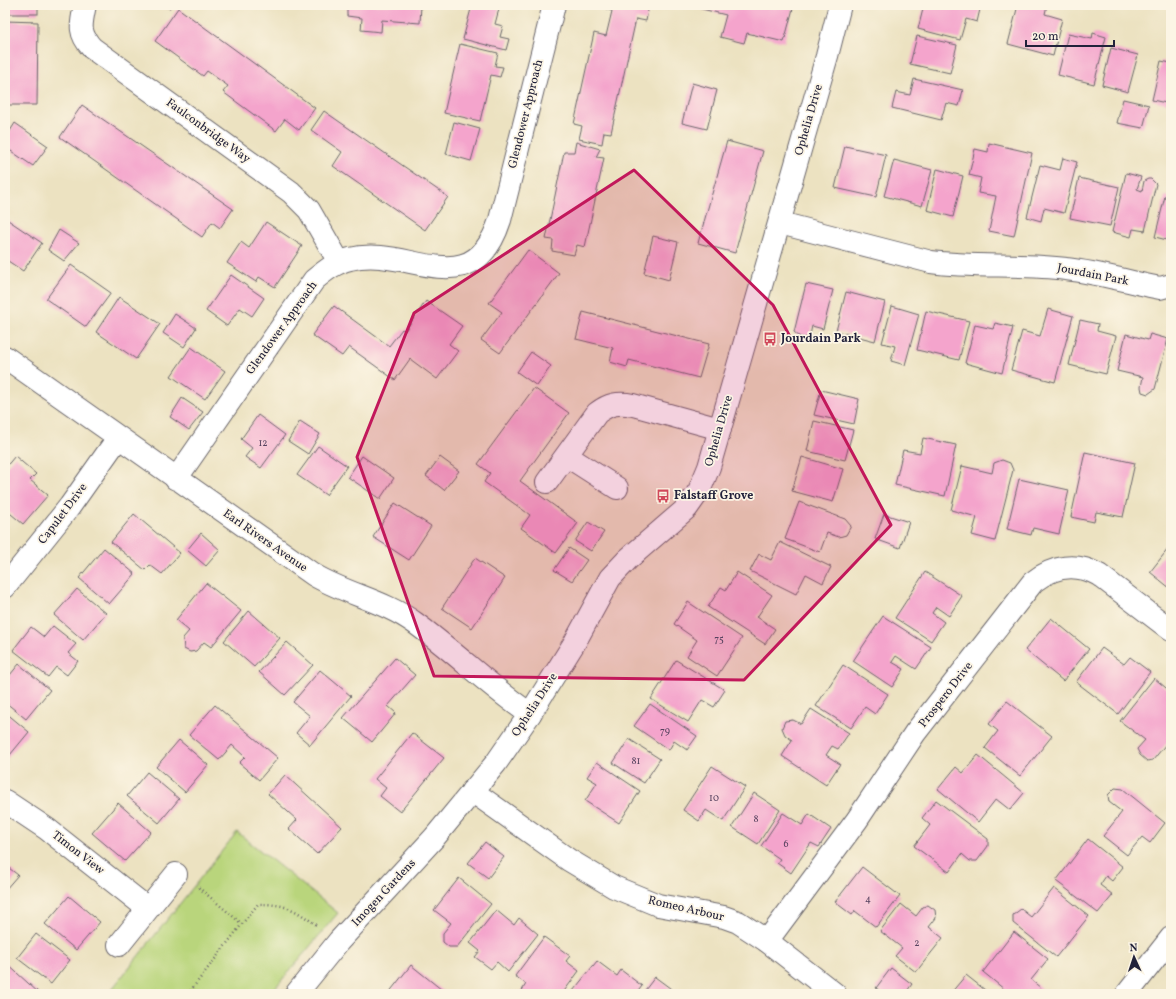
<svg xmlns="http://www.w3.org/2000/svg" width="1176" height="999" viewBox="0 0 1176 999" font-family="Vollkorn,serif">
	<rect width="100%" height="100%" fill="#fcf5e5"/>
	<filter id="ink" filterUnits="userSpaceOnUse"><feTurbulence type="fractalNoise" baseFrequency=".025" numOctaves="2"/><feDisplacementMap in="SourceGraphic" scale="8" xChannelSelector="R" yChannelSelector="G"/><feConvolveMatrix kernelMatrix="1 2 1 2 8 2 1 2 1" color-interpolation-filters="sRGB"/></filter>
	<filter id="wash" filterUnits="userSpaceOnUse"><feTurbulence type="fractalNoise" baseFrequency=".012" numOctaves="4" result="noise"/><feDisplacementMap in="SourceGraphic" scale="16" xChannelSelector="R" yChannelSelector="G"/><feGaussianBlur stdDeviation="0.9" result="paint"/><feColorMatrix in="noise" values="0 0 0 0 0 0 0 0 0 0 0 0 0 0 0 0 0 1.4 0 .05"/><feComposite in="paint" operator="in"/></filter>
	<g filter="url(#wash)">
		<rect width="100%" height="100%" fill="#ece2c1"/>
		<polygon fill="#b9d57b" stroke="#6e7c5b" points="237,832 338,913 270,994 108,994"/>
		<g id="blocks">
			<g fill="#f4a4cc">
				<rect x="5" y="5" width="33" height="9"/>
				<polygon points="146,5 170,5 170,8"/>
				<polygon points="347,5 421,5 420,23 382,20 381,32 361,30 362,18 347,16"/>
				<polygon points="472,5 500,5 495,24 503,26 500,37 509,39 506,50 463,39"/>
				<polygon points="607,5 649,5 646,21 636,19 611,133 604,132 602,144 579,139 582,126 574,124 594,33 606,36 612,11 606,9"/>
				<polygon points="695,5 794,5 784,42 747,33 744,43 720,37 726,15 694,7"/>
				<polygon points="924,5 981,5 977,22 966,19 960,40 918,29"/>
				<polygon points="1018,5 1047,5 1045,14 1062,19 1053,56 1008,44"/>
				<polygon points="178,8 315,108 299,130 285,119 276,131 223,92 228,86 207,71 203,76 155,41"/>
				<polygon points="5,21 38,22 37,105 5,105"/>
				<polygon points="1093,33 1106,37 1094,84 1058,75 1068,34 1092,39"/>
				<polygon points="917,36 957,45 950,73 910,64"/>
				<polygon points="460,44 498,53 495,66 503,67 500,77 491,75 480,121 444,113"/>
				<polygon points="1111,48 1138,55 1128,92 1102,85"/>
				<polygon points="1161,61 1171,63 1171,104 1152,100"/>
				<polygon points="914,79 963,90 959,106 946,103 941,120 892,108 896,92 910,95"/>
				<polygon points="692,83 717,90 707,129 682,123"/>
				<polygon points="1123,99 1149,105 1143,128 1117,123"/>
				<polygon points="82,105 233,209 220,228 212,222 202,237 60,137"/>
				<polygon points="324,111 448,197 425,230 333,166 342,152 311,130"/>
				<polygon points="454,122 480,129 471,161 446,154"/>
				<polygon points="15,123 48,146 33,166 5,147 5,139"/>
				<polygon points="727,141 763,151 735,253 698,243"/>
				<polygon points="576,142 600,149 596,157 604,158 585,247 577,245 574,255 552,251 553,240 546,239 564,152 574,152"/>
				<polygon points="989,143 1032,153 1014,236 989,231 996,196 978,193 981,178 969,175 975,149 988,152"/>
				<polygon points="845,146 886,155 876,197 835,188"/>
				<polygon points="1063,158 1077,162 1064,213 1044,208 1041,221 1027,217 1040,165 1060,170"/>
				<polygon points="894,160 932,170 922,206 884,196"/>
				<polygon points="937,169 963,176 953,217 927,210"/>
				<polygon points="1126,173 1141,177 1137,189 1142,191 1144,181 1148,179 1151,179 1156,184 1145,231 1133,229 1131,237 1112,232"/>
				<polygon points="1079,178 1119,187 1110,226 1070,218"/>
				<polygon points="1165,196 1171,197 1171,241 1155,237"/>
				<polygon points="5,218 42,243 23,271 5,259"/>
				<polygon points="266,222 302,246 275,287 259,277 256,282 227,263 241,242 249,248"/>
				<polygon points="59,230 79,243 64,261 48,250"/>
				<polygon points="653,236 678,242 669,280 644,273"/>
				<polygon points="528,250 559,273 500,353 481,340 502,312 489,303"/>
				<polygon points="71,265 111,293 86,327 46,299"/>
				<polygon points="231,275 264,298 252,316 240,308 227,326 206,311"/>
				<polygon points="806,284 833,290 823,329 812,326 810,335 807,338 800,337 794,332"/>
				<polygon points="846,292 885,302 875,341 836,331"/>
				<polygon points="119,297 160,324 136,359 96,332"/>
				<polygon points="426,301 462,326 449,344 458,351 437,379 410,359 395,380 349,347 342,356 312,335 334,306 389,346 402,329 405,331"/>
				<polygon points="892,306 919,314 905,365 891,361 895,346 882,343"/>
				<polygon points="1048,309 1073,316 1055,382 1011,370 1022,331 1040,336"/>
				<polygon points="926,311 969,321 959,360 917,350"/>
				<polygon points="583,312 709,344 699,378 629,360 627,367 610,362 613,348 576,339"/>
				<polygon points="175,314 196,328 184,347 163,333"/>
				<polygon points="1080,320 1098,324 1097,331 1116,336 1106,374 1069,365"/>
				<polygon points="995,323 1013,327 1002,373 965,363 975,325 993,329"/>
				<polygon points="1126,334 1148,340 1150,334 1168,339 1155,389 1148,394 1142,392 1141,387 1143,377 1117,371"/>
				<polygon points="191,347 225,371 205,399 171,376"/>
				<polygon points="531,352 551,366 537,386 517,372"/>
				<polygon points="534,388 569,413 520,481 578,523 556,553 521,528 530,515 484,482 490,473 478,464"/>
				<polygon points="821,390 859,399 854,424 814,415"/>
				<polygon points="182,398 203,412 189,430 170,417"/>
				<polygon points="258,415 285,435 261,468 245,457 252,448 241,439"/>
				<polygon points="300,421 320,434 308,454 288,441"/>
				<polygon points="814,421 853,430 845,460 807,451"/>
				<polygon points="923,438 956,445 945,496 895,485 903,450 920,453"/>
				<polygon points="318,446 347,466 326,495 297,475"/>
				<polygon points="1085,452 1135,463 1123,517 1096,512 1094,522 1071,517"/>
				<polygon points="15,456 36,474 30,480 48,495 23,524 5,509 5,468"/>
				<polygon points="362,456 394,478 380,499 348,477"/>
				<polygon points="440,457 459,471 444,490 426,476"/>
				<polygon points="802,457 843,469 833,502 792,491"/>
				<polygon points="1002,460 1010,463 1013,470 995,541 972,535 977,517 951,510 962,466 992,473 994,463"/>
				<polygon points="1019,479 1069,490 1059,534 1033,528 1031,535 1007,529"/>
				<polygon points="799,502 845,519 851,526 846,535 839,537 827,533 820,552 785,539"/>
				<polygon points="395,503 431,526 409,560 373,537"/>
				<polygon points="134,514 180,553 162,574 150,565 145,570 111,542"/>
				<polygon points="884,514 909,522 900,548 875,539"/>
				<polygon points="588,522 604,532 591,551 575,541"/>
				<polygon points="201,533 220,550 206,566 187,550"/>
				<polygon points="780,542 831,567 823,583 806,574 796,594 750,571 759,554 771,560"/>
				<polygon points="104,548 135,574 109,604 79,578"/>
				<polygon points="569,548 587,560 572,581 554,570"/>
				<polygon points="1168,549 1171,551 1171,589 1150,572"/>
				<polygon points="475,558 505,578 472,628 442,608"/>
				<polygon points="737,572 772,595 757,617 775,629 765,644 708,607 721,587 726,590"/>
				<polygon points="925,572 962,596 949,616 936,607 932,613 944,622 931,641 895,618"/>
				<polygon points="206,583 241,611 211,647 204,642 196,651 190,652 184,649 183,638 189,631 176,620"/>
				<polygon points="77,589 106,613 83,640 54,615"/>
				<polygon points="688,602 742,638 717,676 687,656 697,640 674,624"/>
				<polygon points="249,611 280,638 254,667 224,641"/>
				<polygon points="883,616 931,647 916,669 896,656 892,662 904,669 892,687 853,661"/>
				<polygon points="1051,618 1089,649 1063,681 1025,650"/>
				<polygon points="53,626 76,644 68,653 78,661 67,675 56,667 48,677 13,650 31,627 44,637"/>
				<polygon points="287,642 313,665 285,695 259,672"/>
				<polygon points="1102,648 1124,664 1130,657 1150,672 1118,714 1076,682"/>
				<polygon points="395,658 415,675 388,706 396,713 372,742 343,718"/>
				<polygon points="676,660 725,690 714,707 702,700 688,722 651,699"/>
				<polygon points="19,664 50,690 26,719 5,702 5,681"/>
				<polygon points="843,665 888,694 875,714 865,707 851,728 816,706"/>
				<polygon points="320,670 351,696 310,745 296,733 310,716 293,702"/>
				<polygon points="1154,678 1171,692 1170,703 1171,704 1171,738 1153,760 1147,761 1140,755 1137,749 1145,740 1120,721"/>
				<polygon points="1007,701 1052,736 1020,776 985,748 998,731 989,724"/>
				<polygon points="650,704 697,736 687,750 674,741 669,750 634,726"/>
				<polygon points="215,705 278,758 259,780 239,763 245,757 232,745 219,760 189,735"/>
				<polygon points="811,709 849,733 838,749 832,746 826,755 840,764 826,785 782,756 792,740 785,735 782,728 785,721 793,720 801,724"/>
				<polygon points="5,712 29,732 5,761"/>
				<polygon points="412,733 444,758 400,812 380,796 386,788 375,779"/>
				<polygon points="629,739 660,759 644,783 613,763"/>
				<polygon points="179,740 208,765 185,792 156,767"/>
				<polygon points="978,755 1024,793 1010,810 996,799 978,822 938,789 956,767 963,773"/>
				<polygon points="597,762 640,791 619,823 585,801 597,783 587,777"/>
				<polygon points="712,766 745,787 723,821 706,810 699,821 683,810"/>
				<polygon points="147,772 179,799 159,823 127,796"/>
				<polygon points="285,775 342,827 317,854 289,829 297,820 268,794"/>
				<polygon points="1115,788 1123,789 1165,823 1150,843 1142,837 1127,855 1103,836 1122,812 1109,802 1108,795"/>
				<polygon points="754,793 780,810 758,844 732,827"/>
				<polygon points="936,800 988,839 988,846 977,861 970,861 962,854 949,872 914,846 930,825 922,818"/>
				<polygon points="118,803 151,832 125,861 92,833"/>
				<polygon points="783,813 802,825 809,814 831,829 819,847 811,843 791,873 777,863 780,859 761,846"/>
				<polygon points="1088,839 1123,867 1112,881 1106,876 1100,885 1113,895 1098,913 1056,881"/>
				<polygon points="485,842 504,857 488,878 468,863"/>
				<polygon points="5,865 18,875 5,890"/>
				<polygon points="862,867 900,896 876,927 855,911 852,915 835,902"/>
				<polygon points="459,878 491,904 457,947 449,947 443,942 443,933 451,923 434,910"/>
				<polygon points="1054,888 1089,916 1056,957 1013,923 1013,915 1021,909 1031,917"/>
				<polygon points="69,896 100,922 76,950 45,924"/>
				<polygon points="901,904 916,916 923,907 928,905 935,910 936,918 929,927 943,938 916,972 895,956 902,948 880,931"/>
				<polygon points="496,910 514,925 519,918 538,934 508,972 497,962 491,969 475,957 480,951 470,943"/>
				<polygon points="1014,932 1048,959 1031,980 1041,988 1036,994 1010,994 983,972"/>
				<polygon points="36,934 70,960 51,984 17,958"/>
				<polygon points="544,937 570,956 566,961 579,971 562,994 524,994 521,992 526,984 515,976"/>
				<polygon points="597,961 617,976 621,970 642,986 636,994 577,994 573,991"/>
				<polygon points="5,962 40,994 5,994"/>
				<polygon points="411,965 447,994 388,994"/>
				<polygon points="891,968 912,984 905,994 884,994 876,988"/>
				<polygon points="966,975 990,994 950,994"/>
				<polygon points="655,977 678,994 642,994"/>
			</g>
		</g>
	</g>
	<g filter="url(#ink)">
		<use href="#blocks" fill-opacity="0" stroke="#69656a" stroke-width="1"/>
		<g fill="none" stroke-linecap="round" stroke-linejoin="round">
			<g stroke="#69656a" stroke-width="24">
				<g id="street">
					<path d="M85,5C81,24 78,33 92,48L291,192L309,210L339,262"/>
					<path d="M780,223L931,262C976,268 1021,263 1066,269C1094,272 1123,280 1150,286L1160,288L1171,285"/>
					<path d="M5,357L314,575C346,594 385,601 415,623C455,652 490,687 530,714"/>
					<polyline points="567,456 617,488"/>
					<path d="M176,479L314,280C325,271 336,262 350,259C408,244 472,307 500,220L554,5"/>
					<path d="M547,482L597,413C609,404 618,402 633,405L720,429"/>
					<polyline points="5,587 70,506 118,438"/>
					<polyline points="472,791 569,860 614,887 658,905 724,917 738,922 767,941 835,994"/>
					<polyline points="5,801 47,829 147,908"/>
					<path d="M767,941L857,820L915,733L1033,582C1053,566 1076,562 1099,575L1171,630"/>
					<polyline points="119,945 176,874"/>
					<polyline points="296,994 339,941 434,838 496,763 530,714 575,642 610,578 628,559 687,508 699,491 709,467 827,56 840,5"/>
					<polyline points="1127,994 1171,938"/>
				</g>
			</g>
			<g stroke="#69656a" stroke-width="2.5" stroke-dasharray="1 3" stroke-linecap="butt">
				<path d="M242,924L258,904C288,904 295,910 318,926"/>
				<polyline points="188,994 242,924 198,887"/>
			</g>
			<use href="#street" stroke="#fff" stroke-width="22"/>
		</g>
	</g>
	<path fill="#c2185b" fill-opacity="0.2" stroke="#c2185b" stroke-width="3" stroke-linejoin="round" d="M634,170L773,305L891,525L744,680L434,676L357,457L414,313Z"/>
	<defs>
		<g id="bus-bare" transform="scale(1.08)"><path d="M-5-6H5V4H4V6H2V4H-2V6H-4V4H-5ZM-3.5-4V0h7V-4ZM-3.5 1.2v1.5H-2V1.2ZM2 1.2v1.5H3.5V1.2Z" fill="#d1495b" stroke="#fcf5e5" stroke-width="2.5" paint-order="stroke"/></g>
	</defs>
	<g fill-rule="evenodd">
		<use href="#bus-bare" x="770" y="339"/>
		<use href="#bus-bare" x="663" y="496"/>
	</g>
	<g text-anchor="middle" dominant-baseline="central" stroke-width="3.5" stroke-linejoin="round" paint-order="stroke">
		<g font-size="10" fill="#56425f">
			<text x="263" y="443">12</text>
			<text x="719" y="639">75</text>
			<text x="665" y="731">79</text>
			<text x="636" y="761">81</text>
			<text x="714" y="798">10</text>
			<text x="756" y="819">8</text>
			<text x="786" y="844">6</text>
			<text x="868" y="899">4</text>
			<text x="917" y="943">2</text>
		</g>
		<g font-size="12" fill="#22223b" stroke="#fcf5e5">
			<text transform="translate(526 114) rotate(-76)">Glendower Approach</text>
			<text transform="translate(809 120) rotate(-74)">Ophelia Drive</text>
			<text transform="translate(208 131) rotate(36)">Faulconbridge Way</text>
			<text transform="translate(1093 275) rotate(11)">Jourdain Park</text>
			<text transform="translate(282 328) rotate(-54)">Glendower Approach</text>
			<text transform="translate(719 431) rotate(-74)">Ophelia Drive</text>
			<text transform="translate(63 514) rotate(-53)">Capulet Drive</text>
			<text transform="translate(265 541) rotate(35)">Earl Rivers Avenue</text>
			<text transform="translate(946 695) rotate(-52)">Prospero Drive</text>
			<text transform="translate(535 705) rotate(-57)">Ophelia Drive</text>
			<text transform="translate(78 853) rotate(38)">Timon View</text>
			<text transform="translate(384 893) rotate(-47)">Imogen Gardens</text>
			<text transform="translate(686 909) rotate(13)">Romeo Arbour</text>
		</g>
		<g font-size="12" font-weight="bold" fill="#22223b" stroke="#fcf5e5" text-anchor="start">
			<text x="781" y="339">Jourdain Park</text>
			<text x="674" y="496">Falstaff Grove</text>
		</g>
	</g>
	<rect width="1176" height="999" fill="none" stroke="#fcf5e5" stroke-width="20"/>
	<g transform="translate(1134 957) rotate(357)" stroke="#fcf5e5" stroke-width="3" paint-order="stroke">
	<path d="M0-3L7 15L0 10L-7 15Z" fill="#22223b"/>
	<text y="-6" font-size="11" font-weight="bold" text-anchor="middle" fill="#22223b">N</text>
	</g>
	<path d="M1026 40v6h88v-6" fill="none" stroke="#22223b" stroke-width="2"/>
	<text x="1032" y="40" font-size="12" fill="#22223b" stroke="#fcf5e5" stroke-width="3" paint-order="stroke">20 m</text>
</svg>
